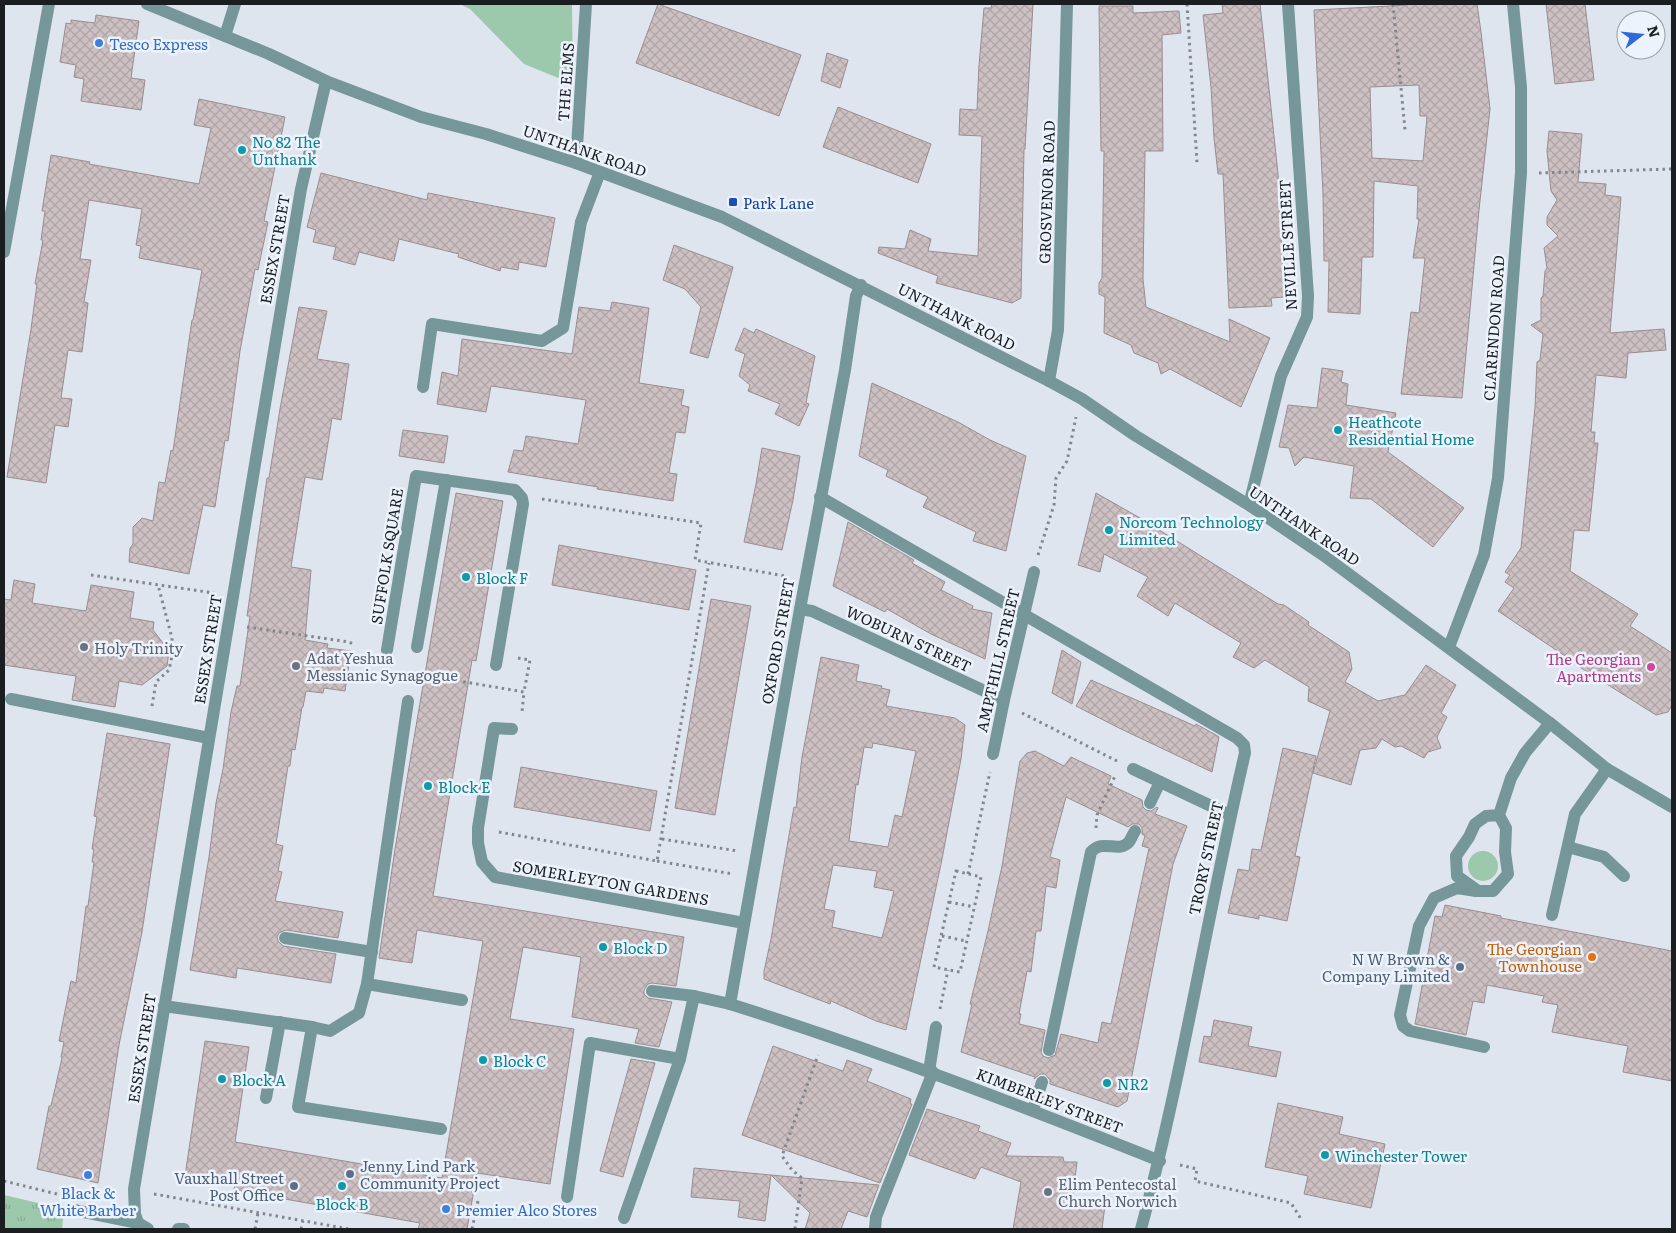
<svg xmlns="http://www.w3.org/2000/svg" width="1676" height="1233" viewBox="0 0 1676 1233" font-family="Literata,serif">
	<defs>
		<pattern id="park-tufts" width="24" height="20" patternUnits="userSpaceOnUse" patternTransform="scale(1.25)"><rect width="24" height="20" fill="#9cc9ac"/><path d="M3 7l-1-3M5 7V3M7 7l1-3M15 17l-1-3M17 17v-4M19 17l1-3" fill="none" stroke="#86ac94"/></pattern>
		<pattern id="building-cross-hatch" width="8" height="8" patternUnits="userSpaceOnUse" patternTransform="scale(1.25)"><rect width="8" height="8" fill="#cdc0c3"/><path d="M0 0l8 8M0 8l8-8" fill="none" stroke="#afa5a7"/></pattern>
	</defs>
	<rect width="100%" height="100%" fill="#dfe5ef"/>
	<g fill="#9cc9ac">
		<polygon points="460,4 572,4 573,84 524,64 470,9"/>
		<circle cx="1483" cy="866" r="15"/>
	</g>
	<polygon fill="url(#park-tufts)" points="4,1195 64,1209 62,1229 4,1229"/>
	<g fill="url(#building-cross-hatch)" stroke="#9a8d90" fill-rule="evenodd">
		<polygon points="658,4 801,55 779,116 636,63"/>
		<polygon points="992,4 1033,4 1025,149 1024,149 1021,298 1012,303 936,283 938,276 878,253 879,247 905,249 910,230 931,239 928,251 978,256 982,136 959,135 960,109 977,110 979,65 984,8 991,8"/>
		<polygon points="1222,4 1260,4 1278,174 1284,297 1271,298 1272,306 1229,308 1223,174 1218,174 1214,138 1211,87 1203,15 1223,13"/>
		<path d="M1408,4H1477L1481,32L1490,109L1479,210L1462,398L1401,394L1411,312L1419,313L1425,258H1413L1419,219H1417L1418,186L1374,181L1373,257H1362L1360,314L1328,312L1329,261H1324L1323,194L1314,10L1408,5ZM1419,85L1420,116H1427L1423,161L1372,158L1370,87Z"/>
		<polygon points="1546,4 1585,4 1594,80 1555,84"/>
		<polygon points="1099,6 1133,6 1133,13 1179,11 1181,33 1162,35 1163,151 1145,151 1143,279 1146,307 1230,342 1229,319 1270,338 1241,407 1170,369 1161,374 1158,363 1134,353 1131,345 1104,333 1105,297 1099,294 1099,283 1102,278 1104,151 1101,151"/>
		<polygon points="96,15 139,21 131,78 145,80 141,110 81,101 84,79 74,77 76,65 60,62 66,23 71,24 71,20 95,23"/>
		<polygon points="827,53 848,60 840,88 821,81"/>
		<polygon points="199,99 285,117 264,221 268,222 258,270 255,269 240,351 228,441 225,440 215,507 203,505 189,574 129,562 130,548 133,544 133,527 142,518 153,521 159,482 165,483 171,450 173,451 192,320 193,320 202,270 139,258 141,246 136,245 142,209 89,200 80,259 91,260 84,302 88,303 82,352 68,350 61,398 72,399 68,427 55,425 46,483 7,477 31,329 37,284 35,284 43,240 41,240 45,211 42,211 51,155 90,162 89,164 199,184 211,128 194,125"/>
		<polygon points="838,107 931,144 918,183 823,147"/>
		<polygon points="1549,131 1582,134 1578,182 1606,184 1605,195 1621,197 1610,333 1664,329 1666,350 1628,353 1626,378 1596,375 1591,432 1595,432 1594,443 1598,443 1589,531 1574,530 1570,571 1638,614 1630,626 1672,653 1672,705 1668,712 1656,715 1567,659 1568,658 1498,611 1514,588 1505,582 1510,575 1505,572 1521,548 1535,407 1537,362 1540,360 1543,334 1531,325 1541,320 1541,298 1543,296 1545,271 1547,268 1544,248 1558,236 1547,225 1547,217 1557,200 1551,191 1547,151"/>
		<polygon points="321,173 427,200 428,193 555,218 546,267 519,262 518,270 501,267 500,271 458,257 459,254 399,239 394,261 359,252 355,265 333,259 336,247 313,242 316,230 307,227"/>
		<polygon points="674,245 733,267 708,358 690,353 701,307 685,289 663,280"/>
		<polygon points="612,302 649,308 639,383 684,390 681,405 689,407 685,433 676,432 669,473 677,474 673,501 597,489 598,487 508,472 514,450 523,451 526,436 578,444 586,400 491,386 486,412 437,404 442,372 458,376 462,339 572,354 579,307 610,311"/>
		<polygon points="299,307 327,311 317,359 349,364 341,420 332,418 322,480 305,477 291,567 311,570 305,640 328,644 327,648 351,651 345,691 324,688 323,693 306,691 303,707 302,707 295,750 292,749 290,766 288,766 276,844 283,846 278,871 282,872 275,901 343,912 338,938 286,930 279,933 277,937 278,941 283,946 336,954 331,983 237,968 236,978 190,970 209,857 216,803 223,769 231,712 237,686 240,686 250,616 247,616 267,478 269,478 280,409"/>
		<polygon points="744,328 754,333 756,329 815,356 806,403 809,404 799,426 775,414 780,404 748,391 750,385 739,376 745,354 735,350"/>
		<polygon points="1322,368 1343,371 1341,382 1348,384 1346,405 1396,413 1388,452 1464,508 1433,547 1371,499 1350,498 1354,466 1304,457 1295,466 1289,448 1279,447 1288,405 1317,408"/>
		<polygon points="872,383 958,422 990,440 1026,456 1006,551 973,541 976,532 923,507 928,497 886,476 888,470 859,456"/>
		<polygon points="403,430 448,436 444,463 399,456"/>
		<polygon points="762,448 800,456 793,500 782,550 744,542 756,484"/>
		<polygon points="456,493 503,501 476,661 472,660 433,896 684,937 676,986 652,983 648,984 644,990 644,994 648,998 672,1002 659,1047 635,1043 639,1029 572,1017 581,957 523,947 510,1019 574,1029 550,1184 477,1173 467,1229 418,1229 420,1223 234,1190 235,1183 185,1176 205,1041 249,1047 235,1142 442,1178 483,941 417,930 412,963 379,958 395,849"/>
		<polygon points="1096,493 1140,518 1278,604 1284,605 1309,622 1308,625 1349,652 1352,669 1345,682 1378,701 1405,695 1426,665 1456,685 1441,713 1447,717 1437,737 1441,748 1428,752 1424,758 1401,746 1395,747 1382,739 1376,748 1360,750 1351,785 1313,773 1330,711 1308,701 1309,687 1265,660 1254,668 1233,657 1241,643 1175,603 1168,616 1137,596 1148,577 1104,554 1100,572 1078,565"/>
		<polygon points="848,522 914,560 912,563 945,582 941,590 973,606 972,609 992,613 985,659 931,634 887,609 885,612 833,586"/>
		<polygon points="559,545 696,570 689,610 552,585"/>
		<polygon points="14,580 35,584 32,603 86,611 91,585 134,592 130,618 154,622 153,630 169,651 167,666 142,685 119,681 115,707 72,700 76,676 4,665 4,599 11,600"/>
		<polygon points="711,599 751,606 715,815 675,808"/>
		<polygon points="1062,650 1081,662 1072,704 1052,693"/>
		<path d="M821,657L859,665L856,681L882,686L881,688L890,690L886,706L955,718L965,725L961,759L942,859L906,1030L876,1021L831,1001L830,1004L764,979V971L771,939L792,818L794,807L796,808L802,757ZM873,743L916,751L902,817L895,815L888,847L849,841L856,784L858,785L864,747L872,748ZM833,865L877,871L874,887L894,891L882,938L832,927L835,911L824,909Z"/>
		<polygon points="1091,680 1195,726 1196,724 1216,735 1219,737 1212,772 1121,729 1076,706"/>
		<polygon points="107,733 170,744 142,932 119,1045 98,1183 37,1169 49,1106 51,1106 62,1058 61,1057 64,1042 59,1041 71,981 76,983 86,906 88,906 94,862 92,862 94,849 92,849 97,817 94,816"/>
		<polygon points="1283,748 1316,756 1295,856 1300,857 1287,921 1259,915 1259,919 1228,913 1238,869 1249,871 1252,849 1261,850"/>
		<path d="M1035,751L1064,766L1071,757L1111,776L1108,784L1142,800L1143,807L1146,810L1151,811L1157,807L1158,808L1155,814L1187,826L1173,864L1127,1101L1118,1107L1050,1084V1080L1045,1074H1040L1034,1079L1035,1077L961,1052L972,1004H970L988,931L1002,866L1020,761L1027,753ZM1066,797L1128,827L1132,824H1139L1142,828V834L1145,836L1142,846L1149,848L1111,1024L1102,1022L1098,1043L1061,1034L1055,1055L1048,1058L1043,1056L1041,1052L1045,1030L1019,1024L1021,1014H1019L1027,971L1031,972L1036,931H1041L1046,886L1056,888L1060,860L1050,857Z"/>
		<polygon points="521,767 657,791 650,831 514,807"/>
		<polygon points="1445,905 1501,916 1501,918 1672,951 1672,1081 1623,1072 1628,1046 1552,1032 1558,1005 1542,1002 1544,996 1487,985 1484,1003 1473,1001 1466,1035 1415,1024 1435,916 1442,917"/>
		<polygon points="1214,1020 1252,1027 1248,1046 1281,1052 1276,1077 1199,1062 1204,1036 1211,1037"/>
		<polygon points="773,1046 843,1071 847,1060 872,1069 867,1081 911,1099 910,1104 912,1104 880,1183 742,1135"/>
		<polygon points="631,1059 655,1063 623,1177 600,1171"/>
		<polygon points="1278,1103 1343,1117 1339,1134 1385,1144 1371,1208 1304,1194 1308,1176 1265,1167"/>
		<polygon points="927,1109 980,1126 978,1131 1011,1143 1006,1156 1063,1157 1064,1162 1077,1162 1072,1202 1105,1205 1102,1229 1013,1229 1021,1182 981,1167 975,1179 909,1155"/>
		<polygon points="694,1168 771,1175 765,1221 738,1217 740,1201 691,1197"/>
		<polygon points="771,1175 879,1185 867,1217 848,1211 841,1229 805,1229 810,1213"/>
	</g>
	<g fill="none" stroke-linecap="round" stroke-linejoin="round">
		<g stroke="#82868d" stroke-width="3" stroke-dasharray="2.5 4" stroke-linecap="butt">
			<polyline points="1187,4 1197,163"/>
			<polyline points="1393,4 1405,130"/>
			<polyline points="1539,173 1672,169"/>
			<polyline points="542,499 701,523 695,560 785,576"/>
			<polyline points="1038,555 1054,505 1056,478 1067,461 1076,417"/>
			<polyline points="91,575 214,593"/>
			<polyline points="247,627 349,642 355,645"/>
			<polyline points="518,658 530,660 524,692"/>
			<polyline points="412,673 524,692 522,712"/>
			<polyline points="152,706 156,682 169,670 172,656 172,638 158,585"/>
			<polyline points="1022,713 1117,761"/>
			<polyline points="1096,828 1097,815 1115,776"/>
			<polyline points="499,832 657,861 709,563"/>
			<polyline points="662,839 738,851"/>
			<polyline points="657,861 733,874"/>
			<polygon points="956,871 981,877 960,972 934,967"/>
			<polyline points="968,874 990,772"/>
			<polyline points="949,902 974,907"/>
			<polyline points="942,936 966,941"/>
			<polyline points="940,1009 948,970"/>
			<polyline points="1180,1165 1197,1169 1195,1181 1291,1203 1301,1219"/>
			<polyline points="4,1181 61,1195"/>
			<polyline points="154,1194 349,1229"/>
			<polyline points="255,1229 258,1213"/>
			<polyline points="301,1229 303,1221"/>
			<polyline points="472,1229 478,1201"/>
			<polyline points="795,1229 802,1178 792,1170 782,1156 818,1055"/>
		</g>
		<g stroke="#759799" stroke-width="12">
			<polyline points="576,163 586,4"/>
			<polyline points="820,497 1023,614"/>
			<polyline points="417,647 446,480"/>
			<polyline points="11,699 209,738"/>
			<polyline points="512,729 494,728 478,828 478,843 482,862 495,877 744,923"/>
			<polyline points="1150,803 1160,782"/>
			<polyline points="1499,815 1486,816 1475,824 1469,837 1456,856 1457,876 1478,891 1493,891 1508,874 1505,852 1506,828 1499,815 1511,778 1525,753 1550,723"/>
			<polyline points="1568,847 1604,857 1624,876"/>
			<polyline points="1476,891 1457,888 1434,898 1419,926 1400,1015 1403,1026 1410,1031 1484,1047"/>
			<polyline points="1552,915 1575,814 1607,769"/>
			<polyline points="285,938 372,952"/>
			<polyline points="652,991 694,996"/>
			<path d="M1049,1050L1091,852C1103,838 1118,854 1129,842C1131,839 1133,834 1135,831"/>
			<polyline points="1033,1110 1042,1082"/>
			<polyline points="567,1197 590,1043 680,1059"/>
			<polyline points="624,1218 680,1059 694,996 730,1004"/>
			<polyline points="178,1229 184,1229"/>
			<polyline points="875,1229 876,1217 933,1072"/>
		</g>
		<g stroke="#759799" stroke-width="12">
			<polyline points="225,36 235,4"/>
			<polyline points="4,252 49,4"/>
			<path d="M861,285L856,296L845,370L800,609L730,1004C876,1050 1017,1104 1160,1161"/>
			<polyline points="1049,381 1058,330 1067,4"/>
			<polyline points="423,387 432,324 542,341 563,328 581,222 600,172"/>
			<polyline points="1249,505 1281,376 1307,317 1308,296 1288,4"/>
			<polyline points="800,609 812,611 1004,700"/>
			<path d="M1023,614L1237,738L1244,745L1245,753C1208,911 1183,1072 1141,1229"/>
			<polyline points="1449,647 1484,555 1498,478 1521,173 1521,87 1513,4"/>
			<polyline points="387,650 416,476 515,490 522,498 523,504 496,665"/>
			<polyline points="993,754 1004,700 1034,572"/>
			<polyline points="1133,769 1230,815"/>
			<polyline points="367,984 462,1000"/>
			<polyline points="164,1006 312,1027 330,1031 359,1013 367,984 408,701"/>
			<polyline points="312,1027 298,1107 441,1129"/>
			<polyline points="929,1071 936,1027"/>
			<polyline points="266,1098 280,1022"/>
			<polyline points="74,1210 138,1223 148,1229"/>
			<polyline points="138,1223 135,1214 134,1189 301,189 326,81"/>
		</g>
		<polyline stroke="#759799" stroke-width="12" points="147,4 269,54 326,81 421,117 486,134 576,163 722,217 1049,381 1082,399 1136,436 1249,505 1323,555 1550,723 1607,769 1672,807"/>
	</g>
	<g fill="#3f7fe0" stroke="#ecf3fd" stroke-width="2">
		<circle cx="99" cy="43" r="5"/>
		<circle cx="88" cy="1175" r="5"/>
		<circle cx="446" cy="1209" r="5"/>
	</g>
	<g fill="#0f9aa8" stroke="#ecf3fd" stroke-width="2">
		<circle cx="242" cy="150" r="5"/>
		<circle cx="1338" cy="430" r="5"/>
		<circle cx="1109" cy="530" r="5"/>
		<circle cx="466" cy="577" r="5"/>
		<circle cx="428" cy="786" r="5"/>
		<circle cx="603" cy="947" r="5"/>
		<circle cx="483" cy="1060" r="5"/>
		<circle cx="222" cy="1079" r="5"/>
		<circle cx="1107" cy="1083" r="5"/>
		<circle cx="1325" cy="1155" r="5"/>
		<circle cx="342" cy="1186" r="5"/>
	</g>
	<rect fill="#1a4fb4" stroke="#ecf3fd" stroke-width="2" x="728" y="197" width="10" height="10" rx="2.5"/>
	<g fill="#6b7280" stroke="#ecf3fd" stroke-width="2">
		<circle cx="84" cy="647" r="5"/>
		<circle cx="296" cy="666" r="5"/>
		<circle cx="1048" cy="1192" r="5"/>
	</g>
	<circle fill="#d1479c" stroke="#ecf3fd" stroke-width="2" cx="1651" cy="667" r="5"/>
	<circle fill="#e8710a" stroke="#ecf3fd" stroke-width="2" cx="1592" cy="957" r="5"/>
	<g fill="#5c6f8a" stroke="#ecf3fd" stroke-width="2">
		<circle cx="1460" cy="967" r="5"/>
		<circle cx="350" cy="1174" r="5"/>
		<circle cx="294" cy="1186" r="5"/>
	</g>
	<g text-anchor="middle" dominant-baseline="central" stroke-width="5" stroke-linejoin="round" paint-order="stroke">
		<g font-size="15" fill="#366cbe" stroke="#ecf3fd" text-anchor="start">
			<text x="109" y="43">Tesco Express</text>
			<text x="88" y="1192" text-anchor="middle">Black &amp;<tspan x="88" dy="17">White Barber</tspan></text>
			<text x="456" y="1209">Premier Alco Stores</text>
		</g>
		<g font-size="15" fill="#1b1e21" stroke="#ecf3fd">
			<text transform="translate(565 82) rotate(-86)">THE ELMS</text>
			<text transform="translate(585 150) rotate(19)">UNTHANK ROAD</text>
			<text transform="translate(1046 192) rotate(-88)">GROSVENOR ROAD</text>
			<text transform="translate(1287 245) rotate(-93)">NEVILLE STREET</text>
			<text transform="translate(274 249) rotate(-80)">ESSEX STREET</text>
			<text transform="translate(957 316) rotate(27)">UNTHANK ROAD</text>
			<text transform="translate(1493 328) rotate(-86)">CLARENDON ROAD</text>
			<text transform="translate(1305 525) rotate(34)">UNTHANK ROAD</text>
			<text transform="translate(386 556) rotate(-81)">SUFFOLK SQUARE</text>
			<text transform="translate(909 638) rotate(25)">WOBURN STREET</text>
			<text transform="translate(777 641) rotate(-80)">OXFORD STREET</text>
			<text transform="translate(207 649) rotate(-81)">ESSEX STREET</text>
			<text transform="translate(997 660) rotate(-77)">AMPTHILL STREET</text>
			<text transform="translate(1205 858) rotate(-78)">TRORY STREET</text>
			<text transform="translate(611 882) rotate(10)">SOMERLEYTON GARDENS</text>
			<text transform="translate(141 1048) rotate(-81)">ESSEX STREET</text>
			<text transform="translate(1050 1100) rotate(21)">KIMBERLEY STREET</text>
		</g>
		<g font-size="15" fill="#0d838f" stroke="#ecf3fd" text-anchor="start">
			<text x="252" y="141">No 82 The<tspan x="252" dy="17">Unthank</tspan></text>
			<text x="1348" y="421">Heathcote<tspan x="1348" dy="17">Residential Home</tspan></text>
			<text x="1119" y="521">Norcom Technology<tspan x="1119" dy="17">Limited</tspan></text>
			<text x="476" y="577">Block F</text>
			<text x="438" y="786">Block E</text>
			<text x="613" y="947">Block D</text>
			<text x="493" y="1060">Block C</text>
			<text x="232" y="1079">Block A</text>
			<text x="1117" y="1083">NR2</text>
			<text x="1335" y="1155">Winchester Tower</text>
			<text x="342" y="1203" text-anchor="middle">Block B</text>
		</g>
		<g font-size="15" fill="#164399" stroke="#ecf3fd" text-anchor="start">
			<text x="743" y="202">Park Lane</text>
		</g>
		<g font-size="15" fill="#5b616d" stroke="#ecf3fd" text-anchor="start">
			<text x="94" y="647">Holy Trinity</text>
			<text x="306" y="657">Adat Yeshua<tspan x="306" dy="17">Messianic Synagogue</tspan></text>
			<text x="1058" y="1183">Elim Pentecostal<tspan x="1058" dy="17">Church Norwich</tspan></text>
		</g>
		<g font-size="15" fill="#b23c85" stroke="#ecf3fd" text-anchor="end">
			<text x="1641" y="658">The Georgian<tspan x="1641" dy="17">Apartments</tspan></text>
		</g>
		<g font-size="15" fill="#c56008" stroke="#ecf3fd" text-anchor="end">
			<text x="1582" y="948">The Georgian<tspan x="1582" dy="17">Townhouse</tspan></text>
		</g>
		<g font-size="15" fill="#4e5e75" stroke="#ecf3fd" text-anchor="end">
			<text x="1450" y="958">N W Brown &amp;<tspan x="1450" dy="17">Company Limited</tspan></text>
			<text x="360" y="1165" text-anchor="start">Jenny Lind Park<tspan x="360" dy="17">Community Project</tspan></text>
			<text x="284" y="1177">Vauxhall Street<tspan x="284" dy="17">Post Office</tspan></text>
		</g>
	</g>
	<rect width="1676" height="1233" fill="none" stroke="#1b1e21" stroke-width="10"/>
	<g transform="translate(1641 35) rotate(74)"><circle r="24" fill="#ecf3fd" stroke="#989ea5"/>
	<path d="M0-4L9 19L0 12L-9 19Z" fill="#2e6bd9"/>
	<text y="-8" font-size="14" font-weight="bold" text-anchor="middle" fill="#1b1e21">N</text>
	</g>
</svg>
